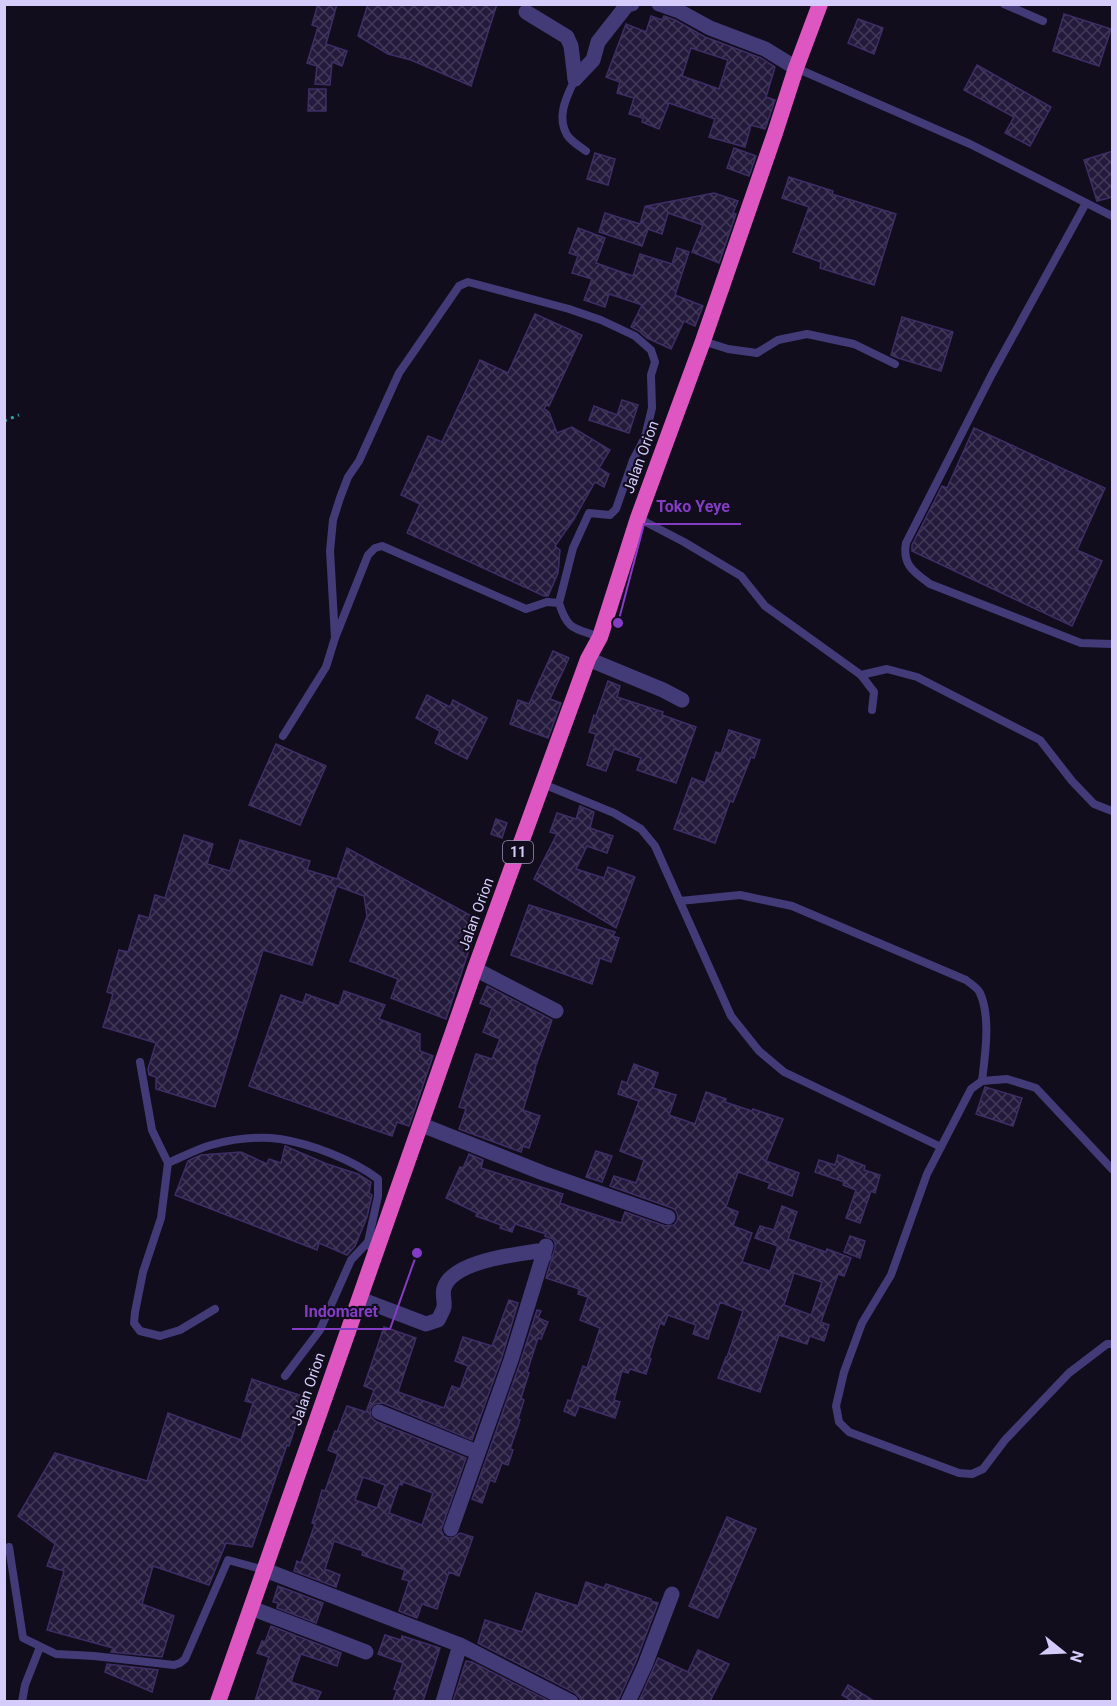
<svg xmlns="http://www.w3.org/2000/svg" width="1117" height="1706" viewBox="0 0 1117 1706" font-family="Roboto,sans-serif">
	<defs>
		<pattern id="building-cross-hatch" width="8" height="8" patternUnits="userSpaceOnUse" patternTransform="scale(1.5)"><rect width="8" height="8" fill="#241a3c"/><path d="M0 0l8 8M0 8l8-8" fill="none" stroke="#433a59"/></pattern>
	</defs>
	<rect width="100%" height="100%" fill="#110d1c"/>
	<g fill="url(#building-cross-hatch)" stroke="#3f2e66" stroke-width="1.5" fill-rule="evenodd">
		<polygon points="318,4 337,4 326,44 347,51 342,66 332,62 330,85 315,84 317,66 307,63 318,27 312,25"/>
		<polygon points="368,4 497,4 471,86 411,60 388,54 358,36"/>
		<polygon points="1064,14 1111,29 1099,66 1053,51"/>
		<path d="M651,16L662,20L664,16L675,20L705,37L761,58L775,67L766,97L775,100L765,129L751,125L745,147L709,137L715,119L669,103L659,129L642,122L643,118L629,114L634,98L617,93L620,82L606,77L626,24L646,32ZM691,48L728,60L719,89L682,76Z"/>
		<polygon points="858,19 883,28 874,54 848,43"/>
		<polygon points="977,65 1051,107 1030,146 1005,133 1014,117 964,90"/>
		<polygon points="309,89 326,89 326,111 308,111"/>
		<polygon points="734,148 756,156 749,176 727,168"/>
		<polygon points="1113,151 1113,197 1097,201 1084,160"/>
		<polygon points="595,153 615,159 608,185 587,179"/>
		<polygon points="789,177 833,191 832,194 896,214 874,285 820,268 821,262 793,252 809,207 782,198"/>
		<polygon points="714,193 738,201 733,213 736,214 719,263 692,252 703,225 668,213 662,234 648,229 642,246 599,232 605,213 640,224 645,207 655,210 656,209 647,206"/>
		<polygon points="578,228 605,238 596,263 633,276 640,254 672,264 677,248 689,252 675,295 703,306 695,326 684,321 671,349 647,338 639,331 631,327 642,305 609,294 605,307 584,300 592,279 572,273 578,256 569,253"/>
		<polygon points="535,314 582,335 549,406 546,405 544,409 549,412 557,433 572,427 610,450 599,468 609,474 604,487 595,482 574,519 555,546 560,550 558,573 548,596 544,596 407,533 420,504 401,495 428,436 442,442 480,360 508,373"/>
		<polygon points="902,317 953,332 941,371 898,358 891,355"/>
		<polygon points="622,400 638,405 629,433 589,420 594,406 617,415"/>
		<polygon points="974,428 1105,488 1077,550 1102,561 1072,626 912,551 912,545 942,486 947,488"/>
		<polygon points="553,651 569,658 550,699 561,703 548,738 510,724 518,700 529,704"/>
		<polygon points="608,681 620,686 617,697 663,712 662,715 696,727 676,783 637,770 641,758 614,749 606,771 587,765 596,734 589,732 594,715 596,716"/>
		<polygon points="427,695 450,707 453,700 487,718 467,759 435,743 440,731 416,718"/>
		<polygon points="729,730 760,740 754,758 751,757 733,802 730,801 715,843 674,829 692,778 705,783 716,752 721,754"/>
		<polygon points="276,744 326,766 300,825 249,805"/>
		<polygon points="580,806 594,812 590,828 613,836 607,853 587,846 576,869 604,878 608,867 635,877 616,928 534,879 557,834 550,832 557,813 576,819"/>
		<polygon points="496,819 507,823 502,838 491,834"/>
		<polygon points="184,835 213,844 207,864 230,871 240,840 310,861 307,870 337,879 347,848 479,920 446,1019 391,998 398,979 350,961 367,916 364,896 337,886 312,965 263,950 215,1107 156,1089 156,1077 149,1075 148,1069 156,1043 103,1027 113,994 107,992 119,950 128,952 139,915 149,918 155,895 165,898"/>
		<polygon points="529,905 615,932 613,936 619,938 611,962 600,958 592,984 511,955"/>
		<polygon points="487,986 552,1020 534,1071 535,1071 523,1110 540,1116 529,1148 523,1146 521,1152 459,1129 466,1109 459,1107 476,1054 492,1059 500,1039 483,1032 492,1008 480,1003"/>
		<polygon points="344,991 385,1005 379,1019 420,1034 420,1051 433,1056 409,1126 397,1122 392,1136 249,1086 281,995 303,1003 306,994 339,1006"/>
		<path d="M634,1064L658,1073L653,1088L676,1095L669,1115L695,1124L706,1092L726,1099L725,1102L752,1111L753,1109L783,1119L766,1161L799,1173L792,1196L768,1188L770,1183L738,1172L726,1207L738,1212L733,1226L752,1233L742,1262L770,1271L778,1246L755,1238L760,1226L774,1230L782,1206L797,1212L788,1239L826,1252L827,1249L851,1258L844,1276L838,1274L821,1322L829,1325L824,1341L810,1336L807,1344L779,1335L760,1392L718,1378L726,1357H727L743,1311L720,1302L708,1339L693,1334L696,1325L668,1315L664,1325L660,1323L649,1358L651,1359L646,1374L630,1369L628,1373L622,1371L614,1400L620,1402L615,1418L579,1406L575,1416L564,1411L568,1400L571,1401L583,1366L587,1368L600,1328L580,1320L588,1297L578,1294L579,1289L546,1278L555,1248V1243L553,1239L545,1236L546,1234L515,1224L512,1232L500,1228L501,1225L476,1216L477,1213L446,1198L460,1167L463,1168L469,1154L483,1160L481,1168L563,1194L560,1203L571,1207L621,1223L625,1212L665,1226L674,1225L677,1221L678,1216L676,1211L672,1208L610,1186L614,1176L636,1183L644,1160L620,1151L639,1101L618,1094L622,1081L627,1083ZM794,1273L822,1282L811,1315L784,1305Z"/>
		<polygon points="985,1087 1022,1098 1013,1126 976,1114"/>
		<polygon points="285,1146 327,1164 358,1174 371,1182 369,1193 372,1195 367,1217 355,1246 347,1255 319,1243 317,1250 175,1195 188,1161 192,1159 201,1155 241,1152 267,1164 269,1159 281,1163"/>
		<polygon points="596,1151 612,1156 602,1182 586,1177"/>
		<polygon points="838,1155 865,1166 864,1170 880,1175 875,1193 871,1191 860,1223 846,1218 856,1190 843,1185 844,1182 815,1172 819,1160 835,1165"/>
		<polygon points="850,1236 865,1241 860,1258 844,1252"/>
		<path d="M509,1300L518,1303L502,1357L472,1440L383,1403L374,1404L370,1409L371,1417L375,1421L466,1458L441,1530L444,1536L448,1538H453L460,1533L473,1537L459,1576L449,1572L437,1609L422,1604L417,1618L399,1611L409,1581L402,1579L405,1570L362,1555L363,1551L334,1541L325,1569L340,1575L336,1587L294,1571L297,1561L301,1563L315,1524L312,1523L318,1504L322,1490L325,1491L338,1454L328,1450L335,1431L337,1432L347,1406L366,1412L374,1390L364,1386L384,1327L416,1338L398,1392L444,1408L452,1386L460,1389L468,1366L455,1361L463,1337L492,1346ZM363,1477L385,1485L377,1508L355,1500ZM403,1482L433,1493L422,1525L389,1513L399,1484L402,1485Z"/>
		<polygon points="537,1310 541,1311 538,1318 548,1322 541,1339 538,1338 527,1372 529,1373 521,1398 524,1400 518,1419 520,1420 510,1449 513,1450 508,1465 502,1463 495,1482 490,1480 482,1503 472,1499 520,1363"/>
		<polygon points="252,1379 305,1397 289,1446 287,1445 252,1547 226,1543 209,1585 153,1566 142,1604 174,1616 162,1657 111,1652 113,1648 47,1630 64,1571 47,1566 55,1544 18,1516 55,1453 147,1481 168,1413 241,1440 253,1403 245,1401"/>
		<polygon points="727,1517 756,1529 718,1618 689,1606"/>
		<polygon points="586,1582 604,1588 606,1584 651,1599 651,1601 658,1603 636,1661 618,1701 581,1701 579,1697 575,1693 478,1643 485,1620 522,1632 536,1593 578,1606"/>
		<polygon points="278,1586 323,1603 316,1623 277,1608 278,1603 273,1602"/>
		<polygon points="271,1626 341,1653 337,1666 301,1654 291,1682 321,1692 317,1701 255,1701 269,1657 257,1653 262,1641 265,1642"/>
		<polygon points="385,1635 401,1640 402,1636 440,1648 423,1701 393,1701 397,1690 394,1689 403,1663 378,1654"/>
		<polygon points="698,1650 729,1664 710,1701 639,1701 658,1658 688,1672"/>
		<polygon points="466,1661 472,1662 549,1701 453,1701"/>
		<polygon points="107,1664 158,1670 152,1692 105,1672"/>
		<polygon points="848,1685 874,1701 852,1701 842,1695"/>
	</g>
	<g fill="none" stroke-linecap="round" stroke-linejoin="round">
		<polyline stroke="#35a2a6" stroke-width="3" stroke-dasharray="3 4.5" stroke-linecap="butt" points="4,421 19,415"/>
		<g stroke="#433b78" stroke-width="8">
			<polyline points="1004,4 1043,21"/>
			<polyline points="796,68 970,144 1112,216"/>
			<path d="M575,79C567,96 556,116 567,135C571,141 580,147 586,151"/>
			<path d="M1086,203L992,374L906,543C902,565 914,572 930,584L1081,643L1112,644"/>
			<polyline points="703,341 728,349 757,353 778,340 807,334 854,344 895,364"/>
			<polyline points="638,518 684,542 741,576 765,606 861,675 887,669 917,677 1040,740 1072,781 1094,804 1112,811"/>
			<path d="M559,603L573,548L589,513L610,515L616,509L633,460L645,437L652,408L651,375L655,362L651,350L635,336L601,320L569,309L468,282L459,286L399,373L359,461L348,477L340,498L333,520L330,551L335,638L368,555L375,548L382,546L526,609L547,602L559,603C568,631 574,628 600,637"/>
			<polyline points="861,675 874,692 872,710"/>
			<polyline points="283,736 326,667 335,638"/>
			<polyline points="543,784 614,813 641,829 655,846 731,1016 759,1051 784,1072 941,1147"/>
			<path d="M680,901L740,895L792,906L966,980C971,984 978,988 980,993C991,1017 985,1056 982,1081"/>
			<polyline points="140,1062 152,1130 168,1163 161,1218 143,1272 135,1312 134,1323 140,1331 160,1336 180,1330 215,1309"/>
			<path d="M168,1163C182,1157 197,1149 211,1145C233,1139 258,1136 280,1139C312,1144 353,1160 378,1179V1196L368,1242L371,1248L377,1252"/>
			<polyline points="1112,1169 1036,1088 1007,1079 982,1081 971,1089 927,1174 891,1275 862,1323 844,1372 836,1406 839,1422 849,1432 959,1473 972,1474 983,1469 1005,1440 1069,1373 1107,1344 1112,1344"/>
			<polyline points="285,1376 320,1330 351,1260 368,1242"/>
			<polyline points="9,1547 23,1638 56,1654 94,1656 174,1665 180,1663 185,1659 228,1560 265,1570"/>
			<polyline points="22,1702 25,1685 40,1647"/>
		</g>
		<g stroke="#433b78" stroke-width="15">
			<polyline points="659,4 679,11 710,28 765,49 796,68"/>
			<polyline points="526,12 567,37 571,46 575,79"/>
			<polyline points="575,79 593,60 598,42 627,5 632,4"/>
			<polyline points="588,659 663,690 682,700"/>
			<polyline points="475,969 556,1011"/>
			<polyline points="422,1125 543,1173 668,1217"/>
			<path d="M360,1299L426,1324L438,1320C440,1316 443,1311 444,1307C445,1301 442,1294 444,1288C453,1261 513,1255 538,1251H540L544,1256"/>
			<polyline points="379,1412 477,1452"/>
			<polyline points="451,1529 511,1360 546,1246"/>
			<polyline points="265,1570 460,1645 571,1702"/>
			<polyline points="251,1608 366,1652"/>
			<polyline points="443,1702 460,1645"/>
			<polyline points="628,1702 645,1665 672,1594"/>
		</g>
		<polyline stroke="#de56c1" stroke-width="16" points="218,1702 475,969 588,659 600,637 638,518 703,341 775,133 796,68 820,4"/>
	</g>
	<g text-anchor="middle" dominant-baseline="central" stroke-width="4.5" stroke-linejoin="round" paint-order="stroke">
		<rect fill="#110d1c" stroke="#9b93b8" stroke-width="1.5" x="503" y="841" width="30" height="22" rx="4.5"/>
		<g font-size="14" font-weight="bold" fill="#d6ccfb">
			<text x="518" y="852">11</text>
		</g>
		<g font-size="15" fill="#d6ccfb" stroke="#110d1c">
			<text transform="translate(641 457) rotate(-70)">Jalan Orion</text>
			<text transform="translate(476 914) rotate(-70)">Jalan Orion</text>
			<text transform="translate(308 1389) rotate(-71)">Jalan Orion</text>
		</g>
	</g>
	<path fill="none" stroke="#843cc5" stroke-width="2" d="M618 623L644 524H741M417 1253L390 1329H292"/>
	<g fill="#843cc5" stroke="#110d1c" stroke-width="2">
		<circle cx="618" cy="623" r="6"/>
		<circle cx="417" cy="1253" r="6"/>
	</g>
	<g font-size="16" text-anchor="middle" font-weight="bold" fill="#843cc5" stroke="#110d1c" stroke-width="4.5" stroke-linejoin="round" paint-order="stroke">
		<text x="693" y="512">Toko Yeye</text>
		<text x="341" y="1317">Indomaret</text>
	</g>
	<rect width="1117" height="1706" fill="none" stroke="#d6ccfb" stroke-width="12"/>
	<g transform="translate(1063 1652) rotate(108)" stroke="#110d1c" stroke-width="4.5" paint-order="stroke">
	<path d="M0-4.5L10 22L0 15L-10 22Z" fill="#d6ccfb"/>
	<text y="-9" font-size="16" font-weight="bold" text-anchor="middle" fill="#d6ccfb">N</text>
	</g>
</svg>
